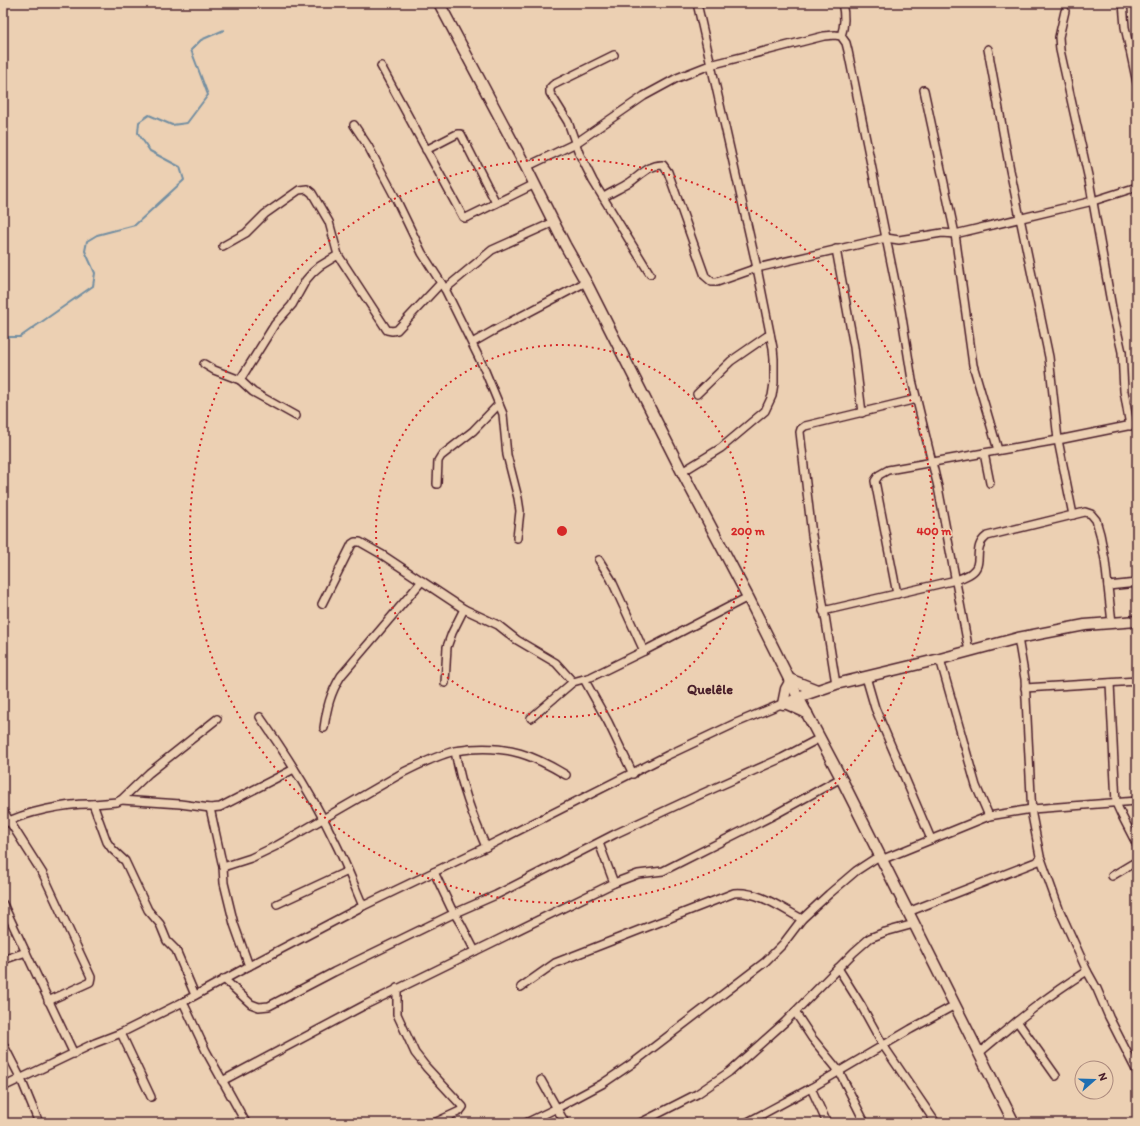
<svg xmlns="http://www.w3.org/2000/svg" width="1140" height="1126" viewBox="0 0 1140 1126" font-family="Itim,sans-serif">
	<rect width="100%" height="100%" fill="#ecd0b3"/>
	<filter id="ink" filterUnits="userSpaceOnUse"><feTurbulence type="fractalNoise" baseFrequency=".025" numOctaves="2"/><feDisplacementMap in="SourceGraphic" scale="8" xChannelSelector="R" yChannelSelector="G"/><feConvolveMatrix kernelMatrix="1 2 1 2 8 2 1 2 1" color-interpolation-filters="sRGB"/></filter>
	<g filter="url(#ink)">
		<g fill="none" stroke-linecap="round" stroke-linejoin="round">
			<polyline stroke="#738ea1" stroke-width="2" points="3,337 20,337 93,286 95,273 85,251 87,241 97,235 135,225 184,180 180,167 150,151 138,133 139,122 149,115 172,125 187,123 208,95 191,50 201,40 224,30"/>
			<g stroke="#4a1f2b" stroke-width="10">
				<g id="street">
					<polyline points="1123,3 1125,27 1137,83"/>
					<polyline points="1065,11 1059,37 1060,50 1089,180 1112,308 1122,352 1124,391 1130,426"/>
					<path d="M841,36C845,25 845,15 842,3"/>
					<polyline points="988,49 1010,170 1049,357 1058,440 1073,515"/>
					<polyline points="614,55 553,85 550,88 550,93 568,122 579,153 593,181 650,274"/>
					<polyline points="381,66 463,217 465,218 468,217 535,184"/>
					<polyline points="924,90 955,234 973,365 998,450"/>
					<polyline points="354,125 368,146 395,197 422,253 445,289 483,366 503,414 507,455 518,498 520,511 517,538"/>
					<polyline points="426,150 457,134 461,134 496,203"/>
					<polyline points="526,167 576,143 644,96 677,78 710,65 824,36 835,35 841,36 846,43 848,51 886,238 901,311 912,380 938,487 969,651"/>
					<path d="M604,197C612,192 621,188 629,183C640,176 649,164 663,165L668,172L705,276L712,282H717L757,268L886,238L899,240L942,233L955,234L1093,201L1137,187"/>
					<polyline points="223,246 246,233 265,214 299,190 307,189 312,193 329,222 338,255"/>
					<polyline points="836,249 854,347 862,413"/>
					<polyline points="445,289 492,250 554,222"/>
					<polyline points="472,343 493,331 586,282"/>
					<polyline points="204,364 214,370 240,380 275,324 292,305 306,280 313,272 320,266 338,255 387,330 392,331 397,330 441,283"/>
					<polyline points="240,380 253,392 296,416"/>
					<polyline points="697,394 731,361 770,334"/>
					<polyline points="984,453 990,483"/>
					<polyline points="682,472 721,448 765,411 772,396 774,383 774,359 773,348 757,268 697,3"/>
					<polyline points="437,484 438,461 441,456 473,431 499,404"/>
					<polyline points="599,560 611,579 644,651"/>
					<polyline points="1108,586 1137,583"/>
					<polyline points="897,594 875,481 879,475 888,470 1058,440 1137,424"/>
					<polyline points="322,604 352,544 355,542 360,542 381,554 464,609 498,625 517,640 556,663 573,682 591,677 644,651 748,597"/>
					<path d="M823,611L956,580C961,578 967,576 971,573C985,564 971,548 987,536L1085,512L1091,514L1096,520L1100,534L1105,560L1112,623"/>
					<polyline points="1018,638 1025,679 1032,815 1040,856 1059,909 1087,971 1097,989 1109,1017 1137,1072"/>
					<polyline points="940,659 976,786 989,816"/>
					<polyline points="866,677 875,708 931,839"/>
					<polyline points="584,679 608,722 633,774"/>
					<polyline points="445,683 447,647 452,633 464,609"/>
					<polyline points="1110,683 1116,803 1121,814 1137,845"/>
					<polyline points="836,684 812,535 800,432 801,429 805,426 917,399"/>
					<polyline points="1025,688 1137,681"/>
					<path d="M260,717C288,757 315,800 336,844C346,864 354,885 363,906"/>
					<polyline points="531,718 573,682"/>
					<path d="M324,728C327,707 330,694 341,676L422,581"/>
					<path d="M455,751C461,786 472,814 486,847"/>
					<polyline points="121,800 180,804 210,808 220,807 294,769"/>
					<polyline points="93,804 117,802 121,800 149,773 217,719"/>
					<polyline points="210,808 223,867 224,883 234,924 249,966"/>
					<polyline points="3,811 43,874 91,977 90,982 48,1001"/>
					<path d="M3,824C25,812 68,803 93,804L107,842L112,849L125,861L148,910L160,924L167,941L176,950L195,995"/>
					<polyline points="599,843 614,883"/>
					<polyline points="881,860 989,816 1032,809 1137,801"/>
					<path d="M223,867L251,858L276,846L404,772C420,764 438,755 455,751C460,750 465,750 470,749C509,746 533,755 566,775"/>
					<polyline points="434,872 451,908 461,924 475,951"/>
					<polyline points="1112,876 1137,861"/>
					<polyline points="3,904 74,1054"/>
					<polyline points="277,904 348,871"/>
					<polyline points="908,912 1041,860"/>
					<polyline points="3,960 26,952"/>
					<polyline points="838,968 861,1005 883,1045 936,1123"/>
					<polyline points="224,979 251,1004 259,1007 269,1006 334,972 455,913 496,895 615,834 699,795 782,758 820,738"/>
					<path d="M521,987L555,963L734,893C759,891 781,908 802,919"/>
					<polyline points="397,988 397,1014 415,1053 426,1067 463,1107 460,1111 434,1123"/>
					<polyline points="183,1002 206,1051 246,1123"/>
					<polyline points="795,1012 812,1038 839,1071 865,1123"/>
					<polyline points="1017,1021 1056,1076"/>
					<polyline points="121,1033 151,1097"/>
					<polyline points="3,1044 21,1079 39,1123"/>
					<path d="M979,1053C1013,1024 1048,995 1087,971"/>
					<polyline points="541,1080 565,1123"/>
					<polyline points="222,1081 365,1005 614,883 638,874 663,871 774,815 841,778"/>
					<polyline points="3,1087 95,1043 121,1033 183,1002 249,966 363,906 486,847 668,755 736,723 798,697"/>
					<polyline points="811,1088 827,1123"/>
					<polyline points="526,1123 557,1108 602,1084 633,1063 765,962 783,944 802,919 829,894 856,871 879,856"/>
					<polyline points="640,1123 697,1094 729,1072 785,1022 854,952 870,938 885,932 914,924"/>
					<polyline points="746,1123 811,1088 911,1029 955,1005"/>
				</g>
			</g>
			<g stroke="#4a1f2b" stroke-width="13">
				<g id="secondary">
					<polyline points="439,3 526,167 565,245 586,282 682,472 748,597 798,697 841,778 1014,1123"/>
					<polyline points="789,679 817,690"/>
					<polyline points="798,697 836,684 940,659 1018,638 1085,625 1137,621"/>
					<polyline points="785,703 807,713"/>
					<polyline points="783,704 786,689 790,682"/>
				</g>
			</g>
			<use href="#street" stroke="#ecd0b3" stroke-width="7"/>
			<use href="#secondary" stroke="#ecd0b3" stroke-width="10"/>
		</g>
	</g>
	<g fill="none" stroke="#d62828" stroke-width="2" stroke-dasharray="2 4">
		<circle cx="562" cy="531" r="186"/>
		<circle cx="562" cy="531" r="372"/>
	</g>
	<g text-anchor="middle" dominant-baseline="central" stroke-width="3" stroke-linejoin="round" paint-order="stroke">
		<g font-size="14" font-weight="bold" fill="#4a1f2b" stroke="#ecd0b3">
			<text x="710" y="689">Quelêle</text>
		</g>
	</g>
	<circle cx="562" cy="531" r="6" fill="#d62828" stroke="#ecd0b3" stroke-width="2"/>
	<g font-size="12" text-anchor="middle" font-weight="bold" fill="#d62828" stroke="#ecd0b3" stroke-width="3" stroke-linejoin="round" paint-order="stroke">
		<text x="748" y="535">200 m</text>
		<text x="934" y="535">400 m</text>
	</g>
	<rect width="1140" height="1126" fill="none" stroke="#ecd0b3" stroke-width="16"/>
	<rect x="8" y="8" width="1124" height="1110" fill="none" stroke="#4a1f2b" stroke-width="1.5" filter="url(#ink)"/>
	<g transform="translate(1094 1080) rotate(70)"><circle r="19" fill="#ecd0b3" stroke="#ab897d"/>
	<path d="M0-3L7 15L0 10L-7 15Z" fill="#1f6fb2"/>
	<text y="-6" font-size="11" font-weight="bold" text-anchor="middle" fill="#4a1f2b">N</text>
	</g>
</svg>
